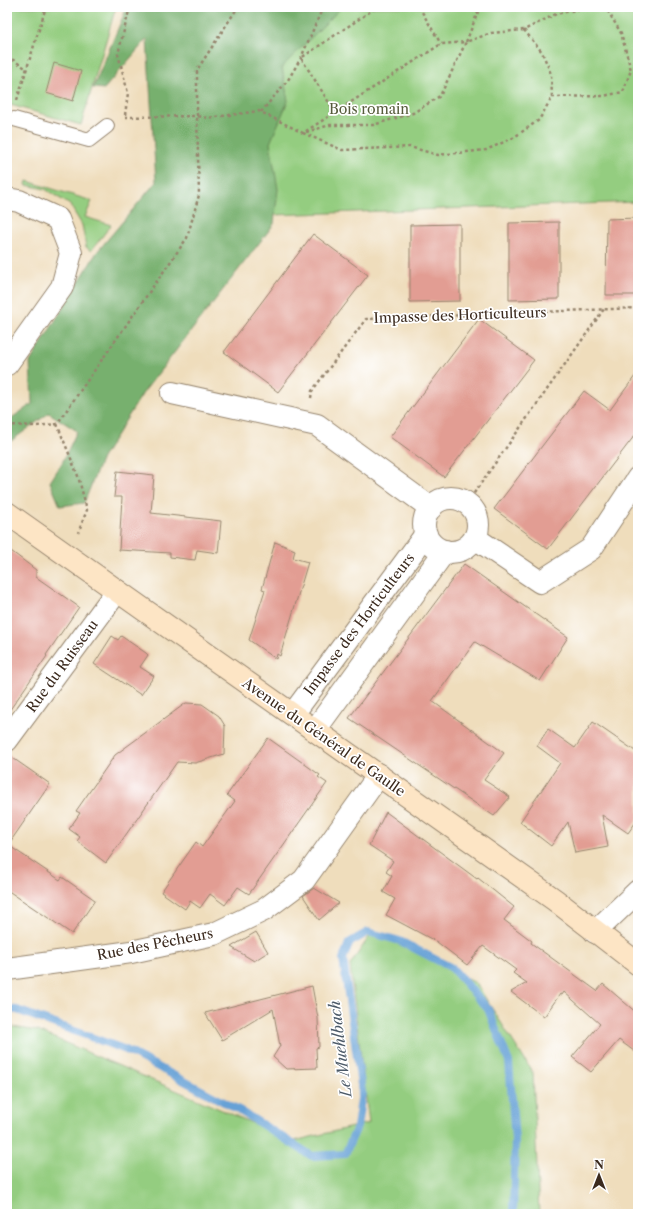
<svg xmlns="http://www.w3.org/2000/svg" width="645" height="1221" viewBox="0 0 645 1221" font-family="'Libre Caslon Text',serif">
	<rect width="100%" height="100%" fill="#fff"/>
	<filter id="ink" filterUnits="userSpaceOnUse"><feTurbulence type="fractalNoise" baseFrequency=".025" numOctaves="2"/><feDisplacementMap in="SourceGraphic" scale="8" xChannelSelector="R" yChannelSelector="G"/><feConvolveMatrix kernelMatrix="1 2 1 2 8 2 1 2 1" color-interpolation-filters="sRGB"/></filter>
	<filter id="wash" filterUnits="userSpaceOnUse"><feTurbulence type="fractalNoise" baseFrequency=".012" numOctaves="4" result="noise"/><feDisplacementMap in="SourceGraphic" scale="16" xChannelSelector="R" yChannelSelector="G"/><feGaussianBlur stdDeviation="0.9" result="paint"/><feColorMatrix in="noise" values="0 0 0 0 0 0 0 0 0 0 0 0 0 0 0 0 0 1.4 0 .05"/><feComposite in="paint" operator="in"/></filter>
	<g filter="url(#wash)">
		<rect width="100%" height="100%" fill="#efddbc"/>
		<g fill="#94cd80" stroke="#687c4f">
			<polygon points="7,7 116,7 81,125 7,104"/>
			<polygon points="323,7 638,7 638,202 245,216 241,95"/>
			<polygon points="27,181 92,201 85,217 111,225 91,251 86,247 82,225 70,205 45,189 26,185"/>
			<polygon points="373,931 476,983 533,1073 539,1214 7,1214 7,1026 38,1031 294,1141 369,1123 350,965"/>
		</g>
		<polygon fill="#77b06e" stroke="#596d46" points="127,7 342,7 282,67 288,101 270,143 278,189 274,224 143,393 102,458 84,503 60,506 50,482 62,463 77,431 49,413 7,444 7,421 32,404 30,362 97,252 156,182 147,39 104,89 93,88"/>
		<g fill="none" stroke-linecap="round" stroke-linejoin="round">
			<polyline stroke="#66a1d6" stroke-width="8" points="7,1009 17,1010 126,1050 239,1110 312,1156 345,1154 357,1127 362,1092 343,959 349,943 368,932 400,941 452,968 488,1009 509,1062 515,1140 513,1214"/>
		</g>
		<g id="blocks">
			<g fill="#e29d93">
				<polygon points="54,63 81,71 73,101 46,93"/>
				<polygon points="638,218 638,295 606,295 607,219"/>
				<polygon points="559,222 559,299 509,300 509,223"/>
				<polygon points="460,224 460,301 410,302 410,225"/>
				<polygon points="313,234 368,275 278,392 224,352"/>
				<polygon points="479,319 534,360 444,477 390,437"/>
				<polygon points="638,372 638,431 548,549 494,509 584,391 610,410"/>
				<polygon points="117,471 154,475 151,513 221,521 218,553 197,550 195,560 170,557 170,553 119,550 122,497 114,497"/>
				<polygon points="275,542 295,550 293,558 308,562 280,656 277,654 276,659 249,640 265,590 262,589"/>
				<polygon points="7,548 36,570 36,577 79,607 46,655 47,656 7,714"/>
				<polygon points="464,564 568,637 540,681 475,642 432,701 504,753 484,780 510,797 494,816 349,718"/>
				<polygon points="112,636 118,640 121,636 146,653 148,655 140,667 154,676 141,695 94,664"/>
				<polygon points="186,703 202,704 219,716 225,726 224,754 195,763 177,762 106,863 77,841 80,837 69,829 80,813 76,811 115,755"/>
				<polygon points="593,722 638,753 638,819 628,833 602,815 608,847 575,853 568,822 551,846 520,822 560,763 537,746 548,729 575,748"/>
				<polygon points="268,738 320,775 318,777 327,783 249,894 238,887 225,905 210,894 200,908 190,901 185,909 161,892 196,842 202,847 235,801 227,795"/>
				<polygon points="7,754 50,784 8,845 60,880 62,877 95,900 72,934 7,890"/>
				<polygon points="386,812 477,879 478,878 514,907 504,920 532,941 531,943 597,991 603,984 638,1014 638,1054 619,1040 591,1072 572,1057 600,1024 564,992 562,995 560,994 544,1017 511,992 527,983 513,973 516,970 483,946 467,965 437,942 386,915 395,899 383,892 392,876 386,872 393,861 369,845"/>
				<polygon points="314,888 339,903 319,920 303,896"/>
				<polygon points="256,932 268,952 254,961 231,947"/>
				<polygon points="312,986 318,1018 319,1047 316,1048 317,1068 286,1069 273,1057 280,1046 273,1009 222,1040 205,1013"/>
			</g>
		</g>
	</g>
	<g filter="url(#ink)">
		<use href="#blocks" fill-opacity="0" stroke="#95846d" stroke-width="1"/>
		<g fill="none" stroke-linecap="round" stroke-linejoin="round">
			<g stroke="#95846d" stroke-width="16">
				<polyline id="service" points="14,119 89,140 107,126"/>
			</g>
			<g stroke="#95846d" stroke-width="24">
				<g id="minor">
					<polyline points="7,199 19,201 58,219 71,253 62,287 7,364"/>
					<polyline points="172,393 317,425 431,508"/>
					<circle cx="451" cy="525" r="27"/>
					<polyline points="475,538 540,582 591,549 638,478"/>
					<polyline points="293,714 426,534"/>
					<polyline points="315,730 445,551"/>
					<polyline points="7,740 117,591"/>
					<polyline points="595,932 638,891"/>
					<polyline points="7,969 131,952 214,934 264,910 304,880 379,775"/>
				</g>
			</g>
			<g stroke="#95846d" stroke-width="24">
				<polyline id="secondary" points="7,513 555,900 638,964"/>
			</g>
			<g stroke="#95846d" stroke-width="2.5" stroke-dasharray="3 3" stroke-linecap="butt">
				<polyline points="419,7 441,44"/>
				<polyline points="524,30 542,52 551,74 552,97 539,120 513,138 486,150 438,155 410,147 342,150 303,133 330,125 373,125 413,113 440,96 466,42 491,33 524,30 556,14 580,9 606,8 607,7"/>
				<polyline points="7,56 27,69"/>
				<polyline points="552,97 603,96 623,92 631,70 621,33 606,8"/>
				<polyline points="17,100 46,7"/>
				<polyline points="261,112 288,80 301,58 323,7"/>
				<polyline points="335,112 301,58 377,7"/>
				<polyline points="125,115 128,93 118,54 130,7"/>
				<polyline points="125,117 197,116 197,70 238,7"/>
				<polyline points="311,398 312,391 366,319 638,308"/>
				<polyline points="57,424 78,476 87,510 78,533"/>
				<polyline points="7,425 36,426 57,424 187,238 199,195 197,116 208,118 259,111 303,133 441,44 466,42 480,7"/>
				<polyline points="467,503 604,309"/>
			</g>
			<use href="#service" stroke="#fff" stroke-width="14"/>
			<use href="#minor" stroke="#fff" stroke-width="22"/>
			<use href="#secondary" stroke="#fde5c5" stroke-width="22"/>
		</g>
	</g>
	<g text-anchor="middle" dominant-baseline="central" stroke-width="3.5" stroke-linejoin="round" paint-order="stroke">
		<g font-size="14" fill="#565b3b" stroke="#fff">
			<text x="369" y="109">Bois romain</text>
		</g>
		<g font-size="14" fill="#3b2a1e" stroke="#fff">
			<text transform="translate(460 315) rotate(-2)">Impasse des Horticulteurs</text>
			<text transform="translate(359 624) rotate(-53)">Impasse des Horticulteurs</text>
			<text transform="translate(62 666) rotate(-54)">Rue du Ruisseau</text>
			<text transform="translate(324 737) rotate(35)">Avenue du Général de Gaulle</text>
			<text transform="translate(155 944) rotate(-11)">Rue des Pêcheurs</text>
		</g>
		<g font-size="15" font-style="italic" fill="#4c5a68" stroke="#fff">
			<text transform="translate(340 1049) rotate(-97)">Le Muehlbach</text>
		</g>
	</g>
	<rect width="645" height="1221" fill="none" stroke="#fff" stroke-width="24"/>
	<g transform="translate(599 1175)" stroke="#ffffff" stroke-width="3" paint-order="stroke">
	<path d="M0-3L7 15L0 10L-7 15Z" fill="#3b2a1e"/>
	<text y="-6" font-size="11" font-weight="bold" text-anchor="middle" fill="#3b2a1e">N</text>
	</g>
</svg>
